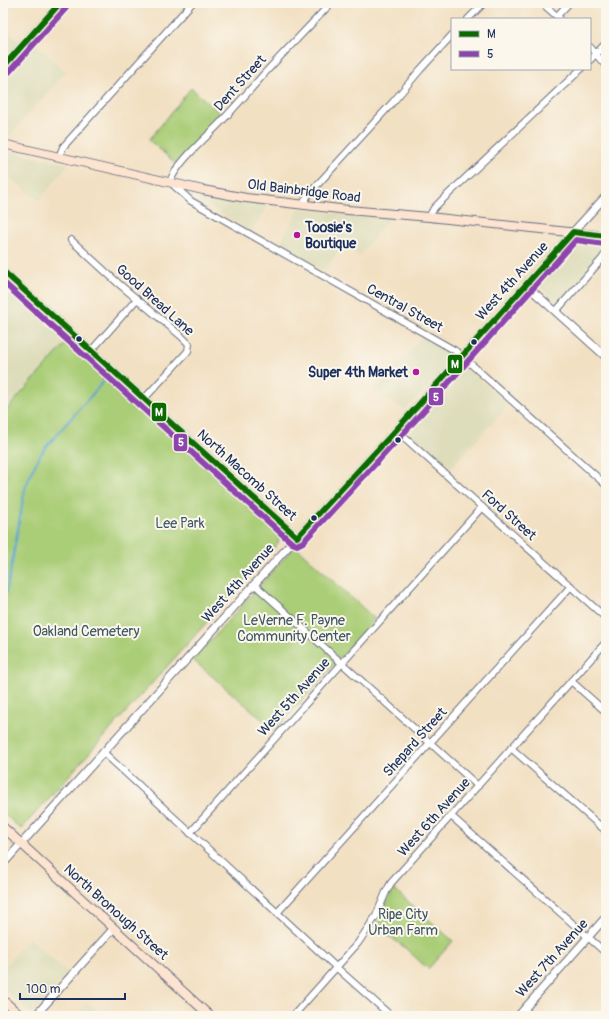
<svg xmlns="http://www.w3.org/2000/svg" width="609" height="1019" viewBox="0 0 609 1019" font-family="Pangolin,sans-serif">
	<rect width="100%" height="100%" fill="#fbf7ec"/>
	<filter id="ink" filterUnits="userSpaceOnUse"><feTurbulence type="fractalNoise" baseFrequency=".025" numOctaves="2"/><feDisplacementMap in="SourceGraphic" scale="8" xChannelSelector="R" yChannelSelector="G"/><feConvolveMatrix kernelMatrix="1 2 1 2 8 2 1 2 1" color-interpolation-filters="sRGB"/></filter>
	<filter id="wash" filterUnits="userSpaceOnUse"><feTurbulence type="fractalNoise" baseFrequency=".012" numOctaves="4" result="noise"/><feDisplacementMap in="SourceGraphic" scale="16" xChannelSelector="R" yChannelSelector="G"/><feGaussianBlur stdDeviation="0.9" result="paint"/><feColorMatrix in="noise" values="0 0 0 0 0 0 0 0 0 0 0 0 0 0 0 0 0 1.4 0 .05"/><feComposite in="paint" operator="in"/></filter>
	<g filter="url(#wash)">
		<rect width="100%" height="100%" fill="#f2e0c2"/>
		<g fill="#deddbb">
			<polygon points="3,27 20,42 3,61"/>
			<polygon points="34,43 66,72 7,138 3,137 3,78"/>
			<polygon points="3,150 68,164 39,201 9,176 3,172"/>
			<polygon points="197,193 268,206 252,231 196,199 193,195 194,194"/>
			<polygon points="299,209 388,219 359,256 344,245 324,271 279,245"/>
			<polygon points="579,237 606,241 606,249 560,301 557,303 535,282 574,240"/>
			<polygon points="3,283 68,341 3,414"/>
			<polygon points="423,336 453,353 454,355 454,359 405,410 399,406 374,391"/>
			<polygon points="464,366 509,404 450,469 410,433 408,428"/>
			<polygon points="29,938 68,973 33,1012 31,1013 28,1012 3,988 3,968"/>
			<polygon points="88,1002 103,1016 76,1016"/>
		</g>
		<g fill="#aacd77" stroke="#627e6a">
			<polygon points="191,88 222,115 176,164 149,140"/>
			<path d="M68,341L275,530C280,534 280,537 278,543L21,829L3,813V414Z"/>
			<polygon points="295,546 375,619 275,730 193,660"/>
			<polygon points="394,889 453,941 428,969 403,946 376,927 381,919 387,901"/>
		</g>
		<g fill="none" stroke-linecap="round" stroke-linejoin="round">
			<path stroke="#5ca4d3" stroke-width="2" d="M3,603L9,579L25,489C30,475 36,460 45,448L104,381"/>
		</g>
	</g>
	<g filter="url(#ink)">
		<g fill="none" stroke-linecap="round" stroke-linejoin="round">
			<g stroke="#666d81" stroke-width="8">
				<g id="minor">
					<path d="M331,3C309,27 286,50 264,74C250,90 236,106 221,122C207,137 176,163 170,182L191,201L454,350L462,356L606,485"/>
					<polyline points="542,3 560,19"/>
					<polyline points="557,16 569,3"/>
					<polyline points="468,19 484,3"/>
					<polyline points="590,47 606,66"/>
					<polyline points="590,60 606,43"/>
					<polyline points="59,157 63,147 192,3"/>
					<polyline points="303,204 308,195 393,102 420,70 452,35"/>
					<polyline points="429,217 434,208 440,202 581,69"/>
					<polyline points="71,240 119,284 181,336 189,344 188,351 144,399"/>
					<polyline points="556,311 602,259 606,253"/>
					<polyline points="91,351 137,299"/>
					<polyline points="396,430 606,618"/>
					<polyline points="254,584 478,786"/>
					<polyline points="571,681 606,712"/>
					<polyline points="511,748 606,831"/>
					<polyline points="103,752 337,968 391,1016"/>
					<polyline points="451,816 606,953"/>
					<polyline points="190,833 482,507"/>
					<polyline points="277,913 571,586"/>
					<polyline points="524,1009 532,1016"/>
					<polyline points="293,1016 358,943 376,916 386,892 391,883 606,642"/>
				</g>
			</g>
			<g stroke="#666d81" stroke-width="9">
				<g id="tertiary">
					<polyline points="3,67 60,3"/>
					<polyline points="3,271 297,537"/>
					<polyline points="526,285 606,357"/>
					<polyline points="3,864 297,537 396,430 573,232 606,196"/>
					<polyline points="35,1016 114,928"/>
					<polyline points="518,1016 606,917"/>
				</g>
			</g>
			<g stroke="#666d81" stroke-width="10">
				<g id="secondary">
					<polyline points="3,144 203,190 246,198 348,210 429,217 606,236"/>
					<polyline points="3,827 210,1016"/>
					<polyline points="3,1000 21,1016"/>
				</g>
			</g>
			<use href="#minor" stroke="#fff" stroke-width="6"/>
			<use href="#tertiary" stroke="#fff" stroke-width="7"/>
			<use href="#secondary" stroke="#fde4d1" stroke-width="8"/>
			<g stroke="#fbf7ec" stroke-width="9">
				<g id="bus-1">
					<polyline points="3,67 60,3"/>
					<polyline points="3,271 297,537 396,430 573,232 606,236"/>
				</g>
			</g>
			<g stroke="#fbf7ec" stroke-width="9">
				<g id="bus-2">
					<polyline points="9,72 66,8"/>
					<polyline points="3,282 292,543 297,545 303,542 402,435 576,240 605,244"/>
				</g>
			</g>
			<use href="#bus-1" stroke="#0c6b00" stroke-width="6"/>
			<use href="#bus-2" stroke="#8e44ad" stroke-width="6"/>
		</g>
	</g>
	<g fill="#b5179e" stroke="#fbf7ec" stroke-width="1.5">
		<circle cx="297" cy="235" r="4"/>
		<circle cx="416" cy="372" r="4"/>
	</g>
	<g fill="#1b2f5e" stroke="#fbf7ec" stroke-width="1.5">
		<circle cx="79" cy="339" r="3.5"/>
		<circle cx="474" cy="342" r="3.5"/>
		<circle cx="398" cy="440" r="3.5"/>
		<circle cx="314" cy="518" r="3.5"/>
	</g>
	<g text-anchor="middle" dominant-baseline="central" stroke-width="4" stroke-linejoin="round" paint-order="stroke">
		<g font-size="14" fill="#1b2f5e" stroke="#fbf7ec">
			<text transform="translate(240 83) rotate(-48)">Dent Street</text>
			<text transform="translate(304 191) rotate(7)">Old Bainbridge Road</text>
			<text transform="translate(512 281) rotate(-48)">West 4th Avenue</text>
			<text transform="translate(155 300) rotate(42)">Good Bread Lane</text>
			<text transform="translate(405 308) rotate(29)">Central Street</text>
			<text transform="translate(247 475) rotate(42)">North Macomb Street</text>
			<text transform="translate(509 515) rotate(42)">Ford Street</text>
			<text transform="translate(238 583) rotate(-48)">West 4th Avenue</text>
			<text transform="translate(294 697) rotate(-48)">West 5th Avenue</text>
			<text transform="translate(415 742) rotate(-48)">Shepard Street</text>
			<text transform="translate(434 817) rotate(-48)">West 6th Avenue</text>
			<text transform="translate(116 912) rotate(42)">North Bronough Street</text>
			<text transform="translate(552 958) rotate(-48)">West 7th Avenue</text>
		</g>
		<g font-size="14" font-weight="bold" fill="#1b2f5e" stroke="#fbf7ec" text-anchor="start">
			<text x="305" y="227">Toosie's<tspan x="305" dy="16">Boutique</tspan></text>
			<text x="408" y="372" text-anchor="end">Super 4th Market</text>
		</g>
		<g font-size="14" fill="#3f5664" stroke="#fbf7ec">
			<text x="180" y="523">Lee Park</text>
			<text x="294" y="620">LeVerne F. Payne<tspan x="294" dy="16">Community Center</tspan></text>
			<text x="86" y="631">Oakland Cemetery</text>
			<text x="403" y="914">Ripe City<tspan x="403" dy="16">Urban Farm</tspan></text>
		</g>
	</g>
	<g stroke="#fbf7ec" stroke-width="1.5">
		<rect x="447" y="354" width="16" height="20" rx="4" fill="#0c6b00"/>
		<rect x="428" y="387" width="16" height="19" rx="4" fill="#8e44ad"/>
		<rect x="151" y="402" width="16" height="20" rx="4" fill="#0c6b00"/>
		<rect x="173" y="433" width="15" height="19" rx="4" fill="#8e44ad"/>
	</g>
	<g font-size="11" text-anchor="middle" font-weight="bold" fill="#fff">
		<text x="455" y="368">M</text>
		<text x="436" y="401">5</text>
		<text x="159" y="416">M</text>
		<text x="181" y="446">5</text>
	</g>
	<rect width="609" height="1019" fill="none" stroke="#fbf7ec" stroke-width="16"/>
	<rect x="451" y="18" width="140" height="52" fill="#fbf7ec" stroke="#a1a7b3"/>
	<rect x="459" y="31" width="20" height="6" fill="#0c6b00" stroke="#a1a7b3"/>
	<text x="487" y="38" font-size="12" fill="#1b2f5e">M</text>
	<rect x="459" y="51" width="20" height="6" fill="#8e44ad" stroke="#a1a7b3"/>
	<text x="487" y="58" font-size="12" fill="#1b2f5e">5</text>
	<path d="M20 993v6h105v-6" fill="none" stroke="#1b2f5e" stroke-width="2"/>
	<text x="26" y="993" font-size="12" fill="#1b2f5e" stroke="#fbf7ec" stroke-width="3" paint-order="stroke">100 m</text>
</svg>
